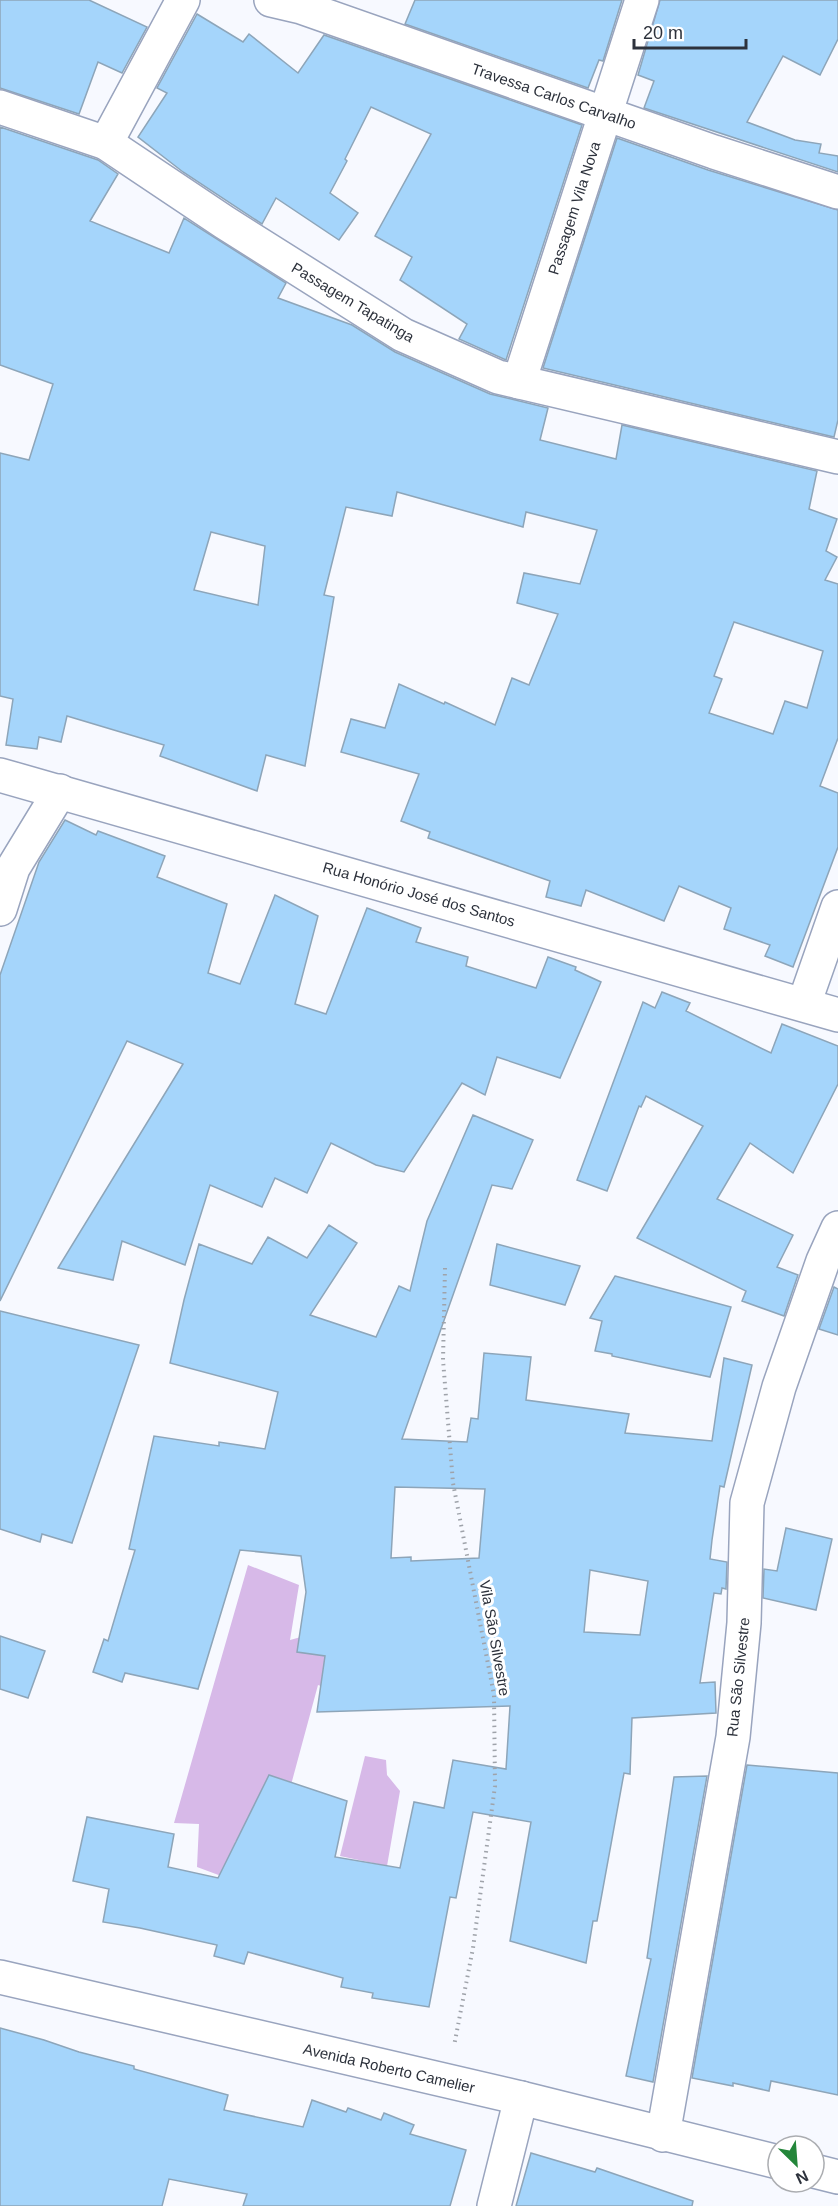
<svg xmlns="http://www.w3.org/2000/svg" width="838" height="2206" viewBox="0 0 838 2206" font-family="Helvetica,sans-serif">
	<rect width="100%" height="100%" fill="#f7f9ff"/>
	<g fill="#d7b9e8">
		<polygon points="248,1565 299,1585 290,1640 330,1629 347,1696 318,1685 288,1796 272,1846 235,1841 232,1880 197,1867 199,1824 174,1823"/>
		<polygon points="365,1756 386,1760 387,1775 400,1791 387,1866 340,1856"/>
	</g>
	<g fill="#a5d5fb" stroke="#8da5b9" stroke-width="1.5" fill-rule="evenodd">
		<polygon points="0,0 89,0 147,27 122,73 98,62 79,114 0,88"/>
		<polygon points="415,0 622,0 603,61 599,60 588,88 405,24"/>
		<polygon points="660,0 838,0 838,39 820,75 783,56 747,122 795,140 821,144 819,153 838,156 838,172 644,108 654,81 638,75"/>
		<polygon points="197,14 243,42 249,34 298,73 324,35 582,125 506,360 459,339 467,324 400,280 412,257 375,236 431,134 371,107 345,159 347,161 330,193 358,213 339,240 276,198 262,224 183,172 138,137 167,93 157,88"/>
		<path d="M0,127L98,160L118,174L90,221L169,253L184,218L286,283L278,298L352,325L395,352L490,394L548,408L540,440L616,459L622,425L817,471L809,509L837,519L826,551L837,557L825,580L838,584V738L820,786L838,793V847L793,967L765,956L770,945L724,929L731,908L679,886L664,921L586,890L581,906L546,897L550,881L428,838L430,832L401,821L419,774L341,752L351,719L385,728L399,684L444,704L445,702L495,725L512,678L529,685L558,614L517,603L524,573L580,584L597,530L526,512L523,527L397,492L392,516L346,507L324,595L334,597L305,766L266,755L257,791L160,756L164,745L67,716L61,742L39,737L37,749L6,745L13,699L0,696V453L29,460L53,384L0,365ZM211,532L265,546L258,605L194,590ZM734,622L823,651L807,708L785,701L773,734L709,713L722,679L714,676Z"/>
		<polygon points="617,138 708,170 838,210 838,420 834,437 543,368"/>
		<polygon points="65,820 96,835 98,831 165,856 157,877 227,904 208,973 240,984 275,895 318,916 295,1004 326,1014 367,908 421,928 416,942 468,957 466,966 536,988 548,957 576,967 575,970 601,982 560,1078 497,1057 485,1095 462,1083 404,1172 376,1165 331,1143 307,1193 275,1178 262,1207 210,1185 185,1265 122,1241 113,1280 58,1268 183,1064 127,1041 0,1301 0,975 39,862"/>
		<polygon points="662,992 690,1003 686,1011 771,1053 782,1024 838,1046 838,1084 793,1173 750,1143 717,1199 793,1235 777,1267 798,1275 784,1316 742,1301 746,1291 637,1238 703,1126 646,1096 641,1107 639,1106 607,1191 577,1180 643,1002 655,1008"/>
		<path d="M473,1115L533,1140L512,1189L492,1185L402,1439L467,1442L471,1418L478,1419L484,1353L531,1357L526,1400L629,1414L625,1433L712,1441L724,1358L752,1365L724,1487L720,1486L712,1540L710,1559L727,1562L726,1589L722,1588L721,1594L714,1593L700,1683L715,1682L716,1713L632,1718L630,1774L624,1773L597,1921H593L586,1963L510,1941L531,1822L473,1812L456,1898L450,1897L429,2007L372,1998L373,1993L341,1987L343,1978L248,1952L244,1964L214,1956L217,1945L140,1928L103,1922L109,1889L73,1881L87,1817L174,1834L168,1867L218,1878L269,1775L347,1801L335,1857L400,1868L414,1802L444,1808L453,1760L506,1769L510,1706L317,1712L325,1656L297,1652L306,1592L301,1556L240,1550L198,1689L125,1673L122,1682L93,1672L104,1639L108,1641L135,1550L129,1549L154,1436L219,1446V1442L265,1449L278,1392L170,1363L184,1300L199,1244L252,1264L268,1237L307,1258L329,1225L357,1243L310,1315L376,1337L399,1286L410,1291L427,1221ZM395,1487L485,1489L479,1558L411,1561V1557L391,1558ZM590,1570L648,1581L640,1635L584,1632Z"/>
		<polygon points="497,1244 580,1266 565,1305 490,1285"/>
		<polygon points="615,1276 731,1307 710,1377 612,1356 612,1354 595,1351 602,1321 590,1318"/>
		<polygon points="834,1287 838,1289 838,1335 819,1329"/>
		<polygon points="0,1311 139,1345 72,1543 42,1534 40,1542 0,1529"/>
		<polygon points="786,1528 832,1539 816,1610 763,1598 764,1569 777,1571"/>
		<polygon points="0,1636 45,1651 28,1698 0,1689"/>
		<polygon points="747,1765 838,1773 838,2095 771,2081 769,2091 733,2083 733,2086 692,2078"/>
		<polygon points="707,1776 653,2082 626,2076 651,1959 647,1958 674,1777"/>
		<polygon points="0,2028 44,2040 79,2052 134,2066 134,2069 228,2095 224,2110 303,2127 312,2100 346,2112 348,2108 381,2120 384,2113 414,2125 410,2134 466,2150 450,2206 243,2206 247,2194 169,2179 162,2206 0,2206"/>
		<polygon points="531,2153 595,2172 597,2168 693,2201 692,2206 516,2206"/>
	</g>
	<g fill="none" stroke-linecap="round" stroke-linejoin="round">
		<g stroke="#99a4be" stroke-width="36">
			<g id="street">
				<polyline points="271,0 301,7 714,152 838,192"/>
				<polyline points="0,107 106,143 224,222 403,335 498,377 838,457"/>
				<polyline points="106,143 183,0"/>
				<polyline points="519,382 642,0"/>
				<polyline points="0,775 838,1015"/>
				<polyline points="0,909 13,868 60,791"/>
				<polyline points="804,1004 838,907"/>
				<polyline points="663,2135 733,1737 744,1623 747,1503 779,1387 823,1261 838,1228"/>
				<polyline points="494,2206 521,2098"/>
			</g>
		</g>
		<g stroke="#99a4be" stroke-width="36">
			<g id="secondary">
				<polyline points="0,1977 521,2098 778,2162"/>
				<polyline points="814,2171 838,2177"/>
			</g>
		</g>
		<polyline stroke="#9fa3aa" stroke-width="4" stroke-dasharray="1.5 4.5" stroke-linecap="butt" points="445,1268 443,1360 453,1483 494,1695 495,1786 473,1948 454,2046"/>
		<use href="#street" stroke="#fff" stroke-width="33"/>
		<use href="#secondary" stroke="#fff" stroke-width="33"/>
	</g>
	<g text-anchor="middle" dominant-baseline="central" stroke-width="6" stroke-linejoin="round" paint-order="stroke">
		<g font-size="15" fill="#2d323c" stroke="#fff">
			<text transform="translate(554 96) rotate(19)">Travessa Carlos Carvalho</text>
			<text transform="translate(574 208) rotate(-72)">Passagem Vila Nova</text>
			<text transform="translate(353 302) rotate(31)">Passagem Tapatinga</text>
			<text transform="translate(419 894) rotate(16)">Rua Honório José dos Santos</text>
			<text transform="translate(495 1638) rotate(80)">Vila São Silvestre</text>
			<text transform="translate(738 1677) rotate(-84)">Rua São Silvestre</text>
			<text transform="translate(389 2068) rotate(13)">Avenida Roberto Camelier</text>
		</g>
	</g>
	<g transform="translate(796 2164) rotate(155)"><circle r="28" fill="#ffffff" stroke="#abadb1" stroke-width="1.5"/>
	<path d="M0-4.5L10 22L0 15L-10 22Z" fill="#24863a"/>
	<text y="-9" font-size="16" font-weight="bold" text-anchor="middle" fill="#2d323c">N</text>
	</g>
	<path d="M634 39v9h112v-9" fill="none" stroke="#2d323c" stroke-width="3"/>
	<text x="643" y="39" font-size="18" fill="#2d323c" stroke="#ffffff" stroke-width="4.5" paint-order="stroke">20 m</text>
</svg>
